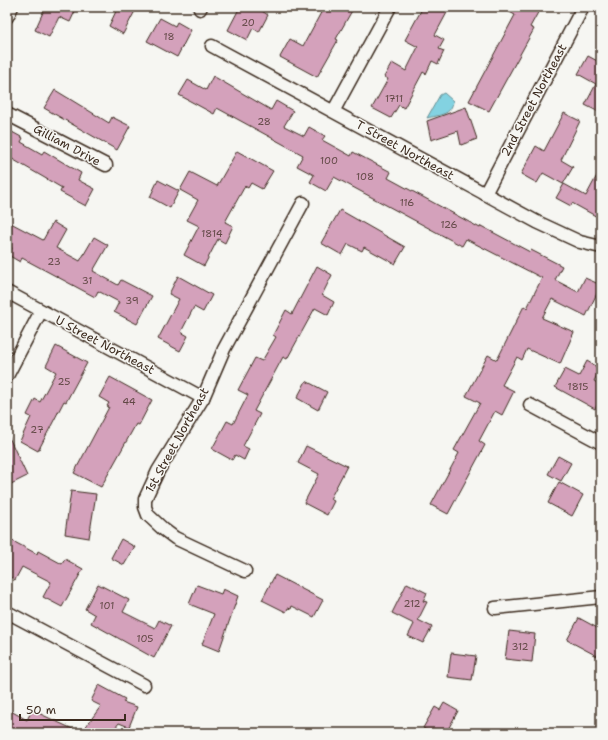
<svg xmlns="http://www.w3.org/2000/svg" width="608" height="740" viewBox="0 0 608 740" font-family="'Shantell Sans',sans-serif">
	<rect width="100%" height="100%" fill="#f6f6f2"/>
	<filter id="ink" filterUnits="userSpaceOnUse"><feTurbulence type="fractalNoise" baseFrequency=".025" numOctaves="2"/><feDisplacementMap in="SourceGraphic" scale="8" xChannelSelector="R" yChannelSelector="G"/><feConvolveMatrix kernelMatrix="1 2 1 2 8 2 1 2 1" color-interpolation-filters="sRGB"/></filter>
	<g filter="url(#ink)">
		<path fill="#83d2e1" stroke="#668f93" d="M444,93L453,101C452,115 439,115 427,118L440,95Z"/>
		<g fill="#d4a1bb" stroke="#3b2a1e">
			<polygon points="38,7 77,7 70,22 59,17 49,37 35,30 44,10"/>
			<polygon points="118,7 137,7 123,34 109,26"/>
			<polygon points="240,7 264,7 262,11 268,15 259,32 253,28 247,40 228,30"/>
			<polygon points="324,7 354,7 336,39 338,40 317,77 280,57 290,39 303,46"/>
			<polygon points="423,7 450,7 435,35 444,40 439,49 444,51 438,64 432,61 426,74 423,72 404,108 399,105 391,118 372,108 388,79 384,77 392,63 406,71 418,47 405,40"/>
			<polygon points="500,7 541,7 530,27 534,29 489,111 469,101 515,15"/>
			<polygon points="160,18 175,26 177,22 191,30 177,57 147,41"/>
			<polygon points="588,56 601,63 601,113 585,105 596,84 578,74"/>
			<polygon points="213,76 271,110 276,101 293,111 284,126 304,136 309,127 325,136 322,140 351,156 353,152 391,172 388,178 480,228 481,226 530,252 531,250 562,266 555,280 578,292 585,278 601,285 586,316 552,299 542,318 574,332 560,364 527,349 522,360 517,357 502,385 514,391 502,415 495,411 479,441 485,445 448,514 431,505 459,453 454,450 480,403 466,396 488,355 497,360 524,306 527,308 542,278 466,239 462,246 334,177 326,191 310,182 314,175 297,166 303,155 217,108 214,114 179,95 188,80 206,90"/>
			<polygon points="55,90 109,123 112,117 130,126 117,150 44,108"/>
			<polygon points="466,107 477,139 461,145 458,131 431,140 427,121"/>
			<polygon points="564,113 580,121 561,160 573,167 563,184 543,173 537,183 521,174 536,146 544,151"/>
			<polygon points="12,132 23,138 21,142 42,154 44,151 81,173 78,180 95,189 86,206 60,192 62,188 7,156 7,141"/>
			<polygon points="237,151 273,171 262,189 251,183 248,188 245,186 225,222 233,226 225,243 218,239 204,266 184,255 199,226 187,220 198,200 180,190 190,172 217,186"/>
			<polygon points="601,168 601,219 572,203 571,206 556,198 564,184 586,196"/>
			<polygon points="158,180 179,191 170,208 150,197"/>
			<polygon points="340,210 405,247 395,264 364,247 362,251 348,244 342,255 321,243"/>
			<polygon points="7,221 43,240 53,222 66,230 56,248 80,261 94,237 108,245 93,271 118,285 121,280 152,296 137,324 114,312 119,302 98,291 95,297 22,258 20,262 8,255 12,248 7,245"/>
			<polygon points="317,266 332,275 322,295 334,302 328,315 315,308 287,359 283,357 254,411 260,414 243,446 249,449 244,460 235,455 232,460 212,449 227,421 233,424 248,395 238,390 255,358 262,361 276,337 273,335 286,310 292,314"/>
			<polygon points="178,276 212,295 203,312 194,307 181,332 188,336 180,351 158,339 179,299 169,294"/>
			<polygon points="56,346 87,363 66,402 64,401 38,451 20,441 31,417 27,415 35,399 40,402 56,372 46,366"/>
			<polygon points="587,361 600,369 594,381 601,385 601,398 595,409 555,387 565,369 579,376"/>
			<polygon points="110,377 152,400 139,425 136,424 101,487 74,473 109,407 107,406 109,403 99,397"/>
			<polygon points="306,381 327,392 318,410 297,398"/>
			<polygon points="7,433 27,476 7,486"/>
			<polygon points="306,446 347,466 330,499 334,501 327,515 304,503 319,474 298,463"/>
			<polygon points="558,456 571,463 561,481 548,474"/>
			<polygon points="559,482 583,495 572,516 548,503"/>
			<polygon points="71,491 96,494 89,538 65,534"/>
			<polygon points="7,538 37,554 38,551 62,564 65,559 83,569 62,607 43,597 51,582 22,567 15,580 7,575"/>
			<polygon points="121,539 135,547 124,565 111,558"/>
			<polygon points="275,575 323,600 314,617 292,606 291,609 288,608 286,612 262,600"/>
			<polygon points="407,583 427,593 423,601 427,602 418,620 432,627 423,643 408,636 414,624 392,613"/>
			<polygon points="98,584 129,600 123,612 155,628 159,620 171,626 154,658 91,623 95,615 85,609"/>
			<polygon points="197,585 221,594 223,589 238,596 219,651 202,644 214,614 189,604"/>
			<polygon points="579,618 601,630 601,648 597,656 567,640"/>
			<polygon points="509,631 535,634 532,662 505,659"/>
			<polygon points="451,653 476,656 472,680 448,677"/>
			<polygon points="99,685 125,699 123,702 137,707 129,727 119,723 111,733 7,733 7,709 27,720 32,710 81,733 101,706 91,701"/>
			<polygon points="444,703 458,711 446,733 432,733 423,728 435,707 440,710"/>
		</g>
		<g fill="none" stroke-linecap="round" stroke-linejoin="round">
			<g stroke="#3b2a1e" stroke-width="15">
				<g id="minor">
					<polyline points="200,9 201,7"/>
					<polyline points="7,17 12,7"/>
					<polyline points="212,46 537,222 580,242 601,247"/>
					<polyline points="334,110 390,7"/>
					<polyline points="7,114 106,165"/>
					<polyline points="485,194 583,7"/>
					<polyline points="7,292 203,398"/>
					<polyline points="7,376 41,311"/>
					<polyline points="530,405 601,443"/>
					<polyline points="245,571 175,538 163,529 148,515 145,507 145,499 158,471 203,398 224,349 303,203"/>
					<polyline points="495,608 601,597"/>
					<polyline points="7,612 144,685"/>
				</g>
			</g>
			<use href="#minor" stroke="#f6f6f2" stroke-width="12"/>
		</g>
	</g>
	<g text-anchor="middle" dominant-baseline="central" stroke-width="3" stroke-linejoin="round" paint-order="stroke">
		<g font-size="10" fill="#614845">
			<text x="248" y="22">20</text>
			<text x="169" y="36">18</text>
			<text x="394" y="98">1711</text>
			<text x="264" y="121">28</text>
			<text x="329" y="160">100</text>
			<text x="365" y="176">108</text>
			<text x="407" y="202">116</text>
			<text x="449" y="224">126</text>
			<text x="212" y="233">1814</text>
			<text x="54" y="261">23</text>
			<text x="87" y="280">31</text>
			<text x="132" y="300">39</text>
			<text x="64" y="381">25</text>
			<text x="578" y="386">1815</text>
			<text x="129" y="401">44</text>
			<text x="37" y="429">27</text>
			<text x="412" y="603">212</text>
			<text x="107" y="605">101</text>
			<text x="145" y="638">105</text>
			<text x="520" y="646">312</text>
		</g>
		<g font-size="12" fill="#3b2a1e" stroke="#f6f6f2">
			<text transform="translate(534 100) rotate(-62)">2nd Street Northeast</text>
			<text transform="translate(67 145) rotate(28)">Gilliam Drive</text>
			<text transform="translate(405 150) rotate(29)">T Street Northeast</text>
			<text transform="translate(105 345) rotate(28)">U Street Northeast</text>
			<text transform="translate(177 440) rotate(-61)">1st Street Northeast</text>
		</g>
	</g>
	<rect width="608" height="740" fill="none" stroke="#f6f6f2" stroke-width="24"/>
	<rect x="12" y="12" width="584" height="716" fill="none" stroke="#3b2a1e" stroke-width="1.5" filter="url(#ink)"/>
	<path d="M20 714v6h105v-6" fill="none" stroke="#3b2a1e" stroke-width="2"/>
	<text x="26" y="714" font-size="12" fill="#3b2a1e" stroke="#f6f6f2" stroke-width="3" paint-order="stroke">50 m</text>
</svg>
